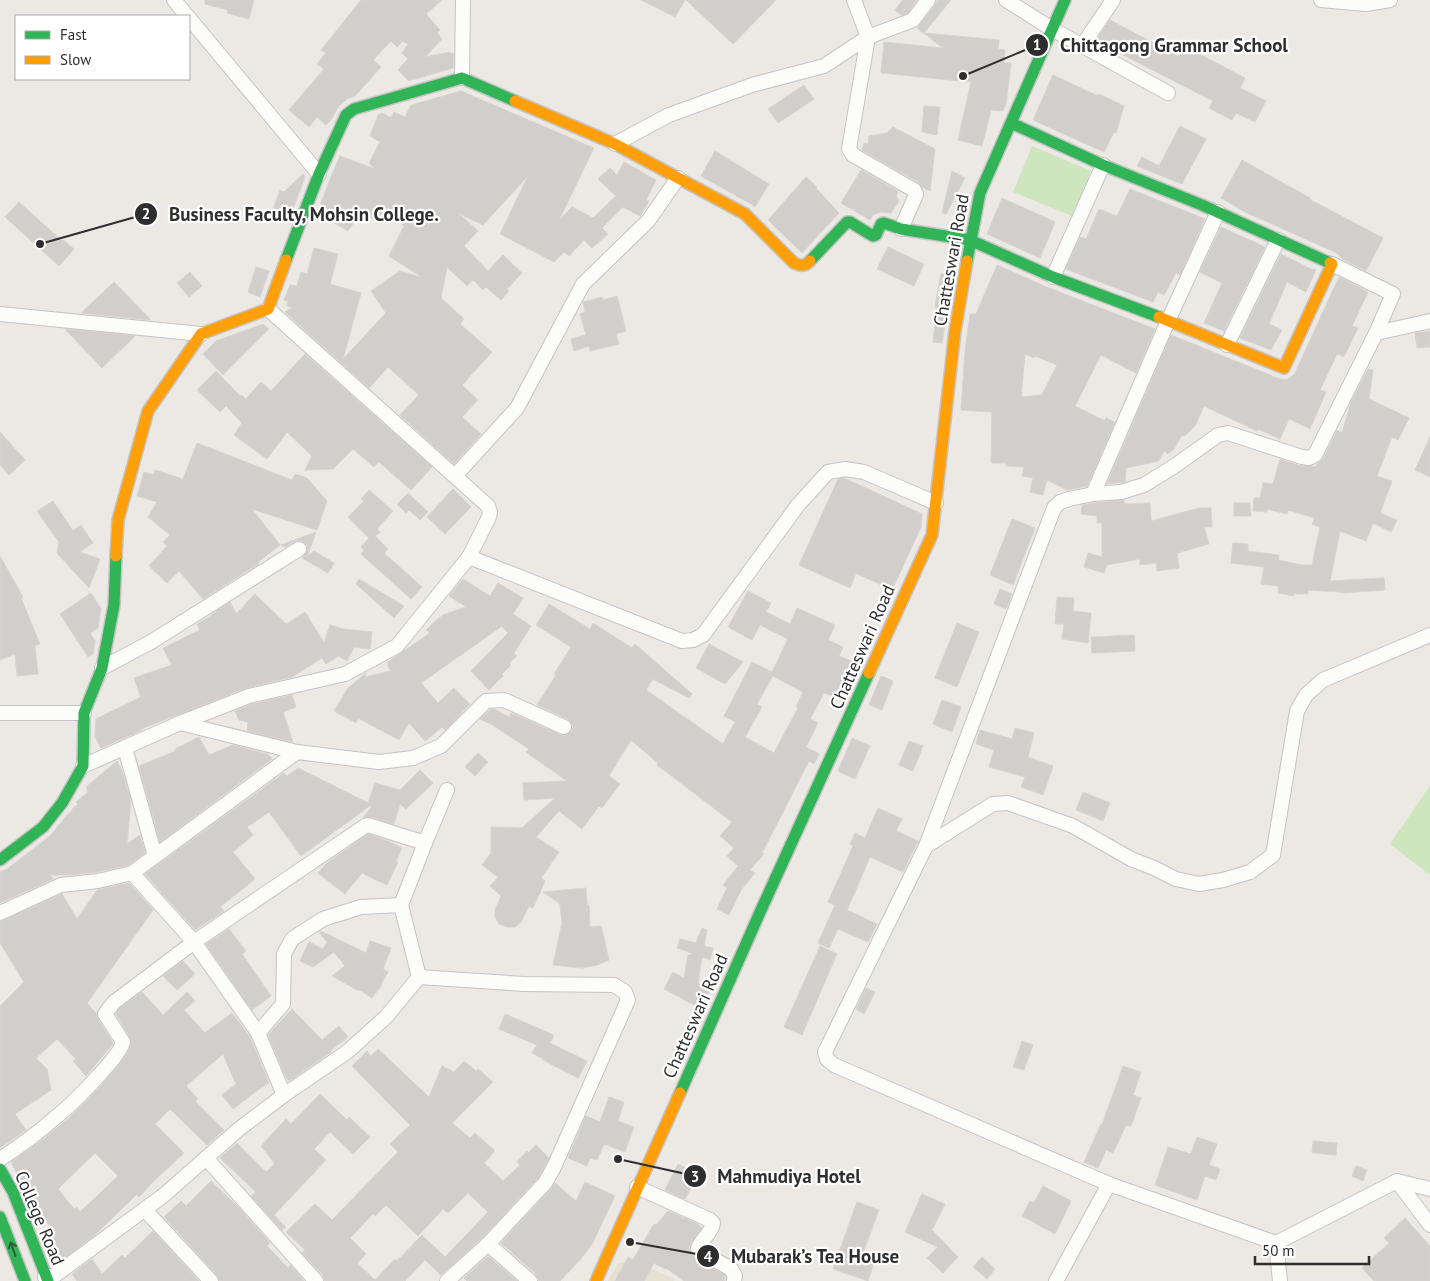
<svg xmlns="http://www.w3.org/2000/svg" width="1430" height="1281" viewBox="0 0 1430 1281" font-family="'PT Sans',sans-serif">
	<rect width="100%" height="100%" fill="#ece8e4"/>
	<polygon fill="#e6e0d3" points="635,1261 675,1279 674,1281 608,1281 618,1263"/>
	<g fill="#cee6be">
		<polygon points="1032,146 1091,171 1072,216 1013,192"/>
		<polygon points="1430,786 1430,875 1390,844"/>
	</g>
	<g fill="#d1cecb" stroke="#d7d4d0" fill-rule="evenodd">
		<polygon points="205,0 254,0 249,19 227,13 228,10 205,4"/>
		<polygon points="361,0 442,0 426,14 440,30 437,33 442,39 425,57 450,52 451,54 454,53 453,68 409,81 398,70 408,59 402,53 408,44 403,41 397,47 391,41 373,60 381,67 355,96 347,99 339,106 331,120 326,125 317,117 309,127 289,110 324,69 317,64 326,53 321,50"/>
		<polygon points="641,0 685,0 675,17"/>
		<polygon points="686,0 776,0 733,44"/>
		<polygon points="903,0 917,0 908,13 901,15 895,10"/>
		<polygon points="937,0 951,0 924,33 999,40 998,49 1005,50 1004,63 1011,63 1006,104 1003,111 991,110 982,146 958,140 971,82 881,73 884,42 943,48 917,28 935,5"/>
		<polygon points="1110,20 1178,56 1184,46 1245,78 1240,88 1266,101 1255,122 1236,113 1232,120 1209,108 1213,101 1096,41"/>
		<polygon points="1053,75 1098,96 1099,94 1124,106 1116,133 1114,132 1104,152 1033,120"/>
		<polygon points="804,85 814,99 778,123 768,109"/>
		<polygon points="461,91 594,148 559,220 572,207 593,218 616,196 598,179 610,168 617,175 624,162 656,180 646,200 649,201 640,216 623,207 602,228 608,234 592,248 584,240 569,256 564,252 554,262 500,234 528,176 483,225 458,213 478,231 464,246 488,271 503,255 522,273 507,289 509,291 501,300 486,287 483,290 473,280 467,286 447,267 441,298 464,319 460,324 492,352 462,385 478,400 462,417 481,434 454,464 400,415 419,395 388,367 369,388 285,312 286,311 293,308 287,306 288,301 284,300 290,285 297,286 301,272 307,274 314,248 338,254 330,284 361,293 343,359 386,313 371,291 400,271 423,278 389,256 404,226 402,225 404,223 388,208 374,221 363,208 348,231 325,217 317,214 330,179 340,156 375,169 369,163 380,142 370,136 378,115 382,113 391,118 394,112 405,117 411,105"/>
		<polygon points="924,106 940,107 937,135 922,132"/>
		<polygon points="1180,126 1206,139 1182,184 1137,166 1142,157 1159,166"/>
		<polygon points="893,127 935,149 930,191 922,187 918,182 862,150 864,143 868,144 869,136 887,133"/>
		<polygon points="715,151 769,184 755,207 751,204 701,176"/>
		<polygon points="1242,160 1310,198 1309,199 1383,238 1366,271 1343,259 1337,253 1245,212 1221,198"/>
		<polygon points="861,170 898,191 896,196 899,201 891,213 880,212 873,215 870,220 841,203"/>
		<polygon points="952,171 965,178 946,214 942,213"/>
		<polygon points="303,174 305,177 290,217 273,210 280,190 284,192"/>
		<polygon points="806,177 817,187 816,188 839,213 802,253 768,220"/>
		<polygon points="1130,189 1205,219 1180,275 1176,273 1164,295 1158,292 1153,302 1066,269 1080,237 1086,239 1099,209 1117,216"/>
		<polygon points="1002,198 1055,222 1040,258 987,234"/>
		<polygon points="19,202 62,241 63,240 74,249 59,266 5,217"/>
		<polygon points="1221,227 1265,247 1224,331 1204,323 1222,283 1200,272"/>
		<polygon points="888,247 924,264 914,286 877,269"/>
		<polygon points="1281,254 1313,270 1313,269 1316,270 1306,292 1287,282 1269,324 1282,330 1271,350 1240,338"/>
		<path d="M997,265L1049,288L1155,329L1136,373L1101,355L1075,406L1105,421L1106,418L1115,422L1087,486L1067,490L1047,480L1043,495L1030,492L1033,478L1022,476L1024,467L1006,466V463H991L992,412L961,410L965,351L970,314H976ZM1025,354L1034,358L1035,356L1057,365L1042,395L1021,397Z"/>
		<polygon points="256,267 269,271 260,297 248,292"/>
		<polygon points="190,272 202,286 189,297 177,283"/>
		<polygon points="941,273 952,278 942,343 933,342 937,308 935,307"/>
		<polygon points="1339,277 1368,292 1352,326 1358,328 1344,357 1337,354 1320,390 1326,392 1310,429 1289,419 1280,439 1258,429 1257,431 1204,406 1195,426 1185,436 1182,435 1174,449 1168,454 1164,451 1159,461 1126,468 1125,482 1107,484 1171,335 1280,379 1286,380 1291,377 1295,373"/>
		<polygon points="114,282 151,320 81,313"/>
		<polygon points="617,296 626,331 616,334 619,344 590,351 589,346 574,351 571,339 586,335 580,314 585,312 583,302 602,297 603,300"/>
		<polygon points="263,324 269,329 223,375 203,354 216,341"/>
		<polygon points="65,329 135,336 102,368"/>
		<polygon points="1430,331 1430,347 1417,348 1415,333"/>
		<polygon points="305,354 432,467 411,490 379,462 374,467 353,449 333,469 305,470 312,456 287,432 267,459 234,435 242,423 226,406 220,412 197,390 216,371 240,396 242,395 246,399 261,382 271,391"/>
		<polygon points="1368,369 1373,370 1369,399 1409,418 1398,440 1392,437 1377,476 1392,481 1380,513 1397,520 1391,532 1373,523 1366,541 1340,531 1330,581 1384,578 1385,590 1341,593 1341,592 1308,590 1308,594 1294,594 1294,596 1278,593 1279,586 1261,584 1264,567 1231,563 1233,543 1248,544 1248,551 1279,555 1278,560 1302,565 1312,565 1320,527 1312,524 1315,518 1288,510 1287,514 1267,509 1267,512 1253,511 1254,498 1260,498 1263,483 1273,484 1280,459 1301,466 1312,466 1316,467 1317,464 1323,459 1337,430 1342,433 1351,402"/>
		<polygon points="0,432 25,460 9,475 0,465"/>
		<polygon points="1430,437 1430,477 1415,470"/>
		<polygon points="197,443 292,480 295,474 307,478 327,501 317,530 252,509 280,545 258,562 259,564 245,572 203,599 179,571 167,583 149,566 167,546 163,542 170,535 148,517 157,502 137,496 144,472 154,475 155,470 183,479"/>
		<polygon points="844,478 922,514 921,527 892,590 856,573 850,588 799,565 838,479"/>
		<polygon points="453,489 471,507 445,534 427,517"/>
		<polygon points="369,490 393,511 377,529 380,532 375,536 388,549 384,553 422,587 411,599 361,554 364,550 361,547 369,538 348,517 364,501 361,499"/>
		<polygon points="408,493 428,512 420,520 409,510 406,513 397,504"/>
		<polygon points="1124,500 1124,504 1150,503 1151,521 1199,508 1211,508 1212,527 1204,527 1209,544 1177,553 1179,568 1157,571 1156,563 1140,565 1140,559 1107,565 1104,573 1084,567 1088,553 1102,557 1102,523 1097,523 1097,516 1081,514 1082,505 1094,503"/>
		<polygon points="53,501 73,531 81,525 93,543 80,552 100,559 89,588 57,553 59,542 37,511"/>
		<polygon points="1234,503 1250,503 1251,516 1234,516"/>
		<polygon points="1012,519 1035,528 1013,585 990,575"/>
		<polygon points="316,532 307,557 314,551 334,563 328,573 302,558 306,553 308,549 307,545 303,542 299,540 295,541 285,547 281,545"/>
		<polygon points="0,556 23,597 21,598 40,644 35,646 38,674 17,676 15,654 0,660"/>
		<polygon points="359,579 404,606 394,618 356,584"/>
		<polygon points="463,579 490,596 498,583 523,598 513,614 531,626 514,653 517,656 509,663 511,665 502,674 503,676 489,690 471,671 508,633 502,626 421,683 438,703 454,688 470,704 445,730 442,727 425,741 409,723 399,740 358,718 356,723 334,711 348,688 366,673 365,678 369,676 391,671 388,667 388,662 430,633 426,630 434,622 443,615 466,607 449,596"/>
		<polygon points="1000,589 1012,594 1006,609 994,604"/>
		<path d="M748,591L771,603L766,612L790,624L797,608L835,625L828,640L843,647L839,656L859,664L844,700L824,693L810,719L818,723L806,747L819,754L814,764L809,761L762,853L764,854L750,870L755,873L741,890L729,915L717,909L727,888L723,885L738,866L727,856L734,848L720,836L732,822L657,765L658,763L631,740L609,776L620,784L602,808L599,806L582,829L559,811L536,837L559,852L541,878L545,881L533,908L529,906L521,922L515,927H507L499,924L495,917V910L501,896L490,886L498,877L482,865L491,853V827L522,828L555,798L524,800L523,783L567,781L526,752L529,749L491,724L480,719L490,710L494,709L509,717L511,713L561,735L565,736L572,731L573,726L568,719L537,705L556,675L554,674L571,647L536,625L549,604L590,629L593,623L632,648L635,644L692,694L689,698L653,679L646,690L723,744L735,722L724,716L752,662L772,672L788,639L760,625L752,640L728,627ZM773,676L803,692L796,707L798,708L774,753L745,737L762,707L757,704Z"/>
		<polygon points="91,593 101,609 98,628 90,633 95,641 93,654 88,657 60,614"/>
		<polygon points="255,594 286,624 305,612 324,643 330,625 343,629 372,632 370,649 354,647 347,661 338,656 326,664 322,658 292,677 246,688 141,729 142,730 101,748 95,737 96,719 141,697 134,678 172,665 163,648 200,630 197,624 211,616 211,615 230,602 236,614"/>
		<polygon points="1057,597 1074,598 1073,611 1091,613 1088,643 1062,639 1064,624 1055,624"/>
		<polygon points="957,623 979,632 957,687 935,678"/>
		<polygon points="1134,635 1135,651 1092,653 1091,637"/>
		<polygon points="709,644 743,662 725,684 696,668"/>
		<polygon points="881,676 893,681 882,710 869,705"/>
		<polygon points="292,695 296,707 283,712 293,742 247,731 248,722 239,720 235,711 252,704"/>
		<polygon points="942,700 961,707 952,732 933,724"/>
		<polygon points="1015,728 1034,733 1028,757 1053,766 1043,795 1021,787 1025,777 989,767 994,750 976,744 980,730 1012,739"/>
		<polygon points="199,737 209,755 233,745 268,754 272,759 160,842 155,824 156,823 154,820 139,766 176,751 175,749"/>
		<polygon points="852,738 870,746 855,779 838,771"/>
		<polygon points="909,741 923,746 913,771 899,765"/>
		<polygon points="478,753 488,762 475,776 465,767"/>
		<polygon points="117,761 122,771 131,801 127,844 140,835 145,853 128,865 97,872 70,875 50,875 53,879 0,903 0,872 7,869 50,836 68,814 73,810 72,809 78,804 76,802 88,792 86,787"/>
		<polygon points="298,768 368,803 375,783 400,790 420,770 433,783 406,809 400,804 394,824 371,817 363,818 372,806 371,805 301,856 269,812 247,827 253,835 233,852 255,879 220,907 224,911 195,930 145,874 284,773 287,776"/>
		<polygon points="1083,792 1110,803 1103,821 1076,810"/>
		<polygon points="878,808 902,819 896,831 918,841 903,872 870,857 847,910 877,924 868,942 838,929 829,948 818,943 835,905 828,902 853,846 850,844 855,833 865,838"/>
		<polygon points="368,834 388,841 402,848 396,861 398,862 387,885 362,873 345,894 318,873 327,863"/>
		<polygon points="129,883 153,910 87,1003 96,1013 98,1019 113,1043 112,1045 86,1076 73,1061 76,1059 57,1039 36,1058 47,1069 51,1090 15,1114 26,1130 0,1148 0,1006 24,982 0,943 0,922 62,894 77,919 97,890"/>
		<polygon points="586,888 587,905 589,905 590,927 601,926 609,960 597,965 582,968 553,965 562,923 560,904 543,892"/>
		<polygon points="702,928 707,930 704,946 713,948 710,960 702,957 698,983 711,987 702,1009 664,989 673,972 684,978 688,955 691,955 692,953 677,948 680,939 696,943"/>
		<polygon points="229,929 246,951 242,954 271,996 252,1010 206,944"/>
		<polygon points="321,931 366,953 370,941 391,948 383,969 388,972 381,984 382,985 372,998 360,990 359,991 332,976 345,966 334,952 313,967 300,961 309,942 323,949 327,942 319,932"/>
		<polygon points="820,946 837,954 802,1035 784,1027"/>
		<polygon points="183,961 195,974 177,990 163,976"/>
		<polygon points="866,988 875,992 864,1014 856,1009"/>
		<path d="M142,992L163,1015L187,992L195,1001L184,1010L205,1033L232,1013L250,1037L269,1083L262,1087L233,1109L222,1095L236,1084L223,1054L186,1086L198,1099L195,1101L224,1130L207,1145L170,1109L155,1124L184,1153L154,1181L139,1197L137,1194L96,1234L62,1260L42,1231L50,1226L30,1200L24,1186L11,1162L41,1141L69,1118L100,1087L120,1064L128,1052L132,1041L116,1014L119,1009ZM95,1153L118,1176L80,1212L77,1207L74,1209L58,1189Z"/>
		<polygon points="292,1009 321,1039 322,1040 339,1026 348,1037 330,1051 331,1052 289,1081 285,1075 268,1035"/>
		<polygon points="505,1014 554,1035 550,1043 587,1061 578,1078 543,1060 543,1059 532,1053 537,1045 499,1029"/>
		<polygon points="1022,1041 1033,1045 1024,1070 1013,1067"/>
		<path d="M378,1049L429,1097L442,1066L454,1072L464,1061L476,1071L478,1069L493,1082L452,1123L470,1138L475,1133L495,1151L484,1163L503,1181L520,1165L517,1162L527,1151L528,1153L536,1145L549,1158L538,1178L482,1238L441,1275L425,1260L405,1281H325L323,1275L302,1253L305,1250L286,1232L315,1204L332,1220L398,1152L390,1144L410,1125L352,1066L367,1051L371,1056ZM468,1193L488,1212L445,1257L422,1235L397,1261L395,1259L375,1280L357,1263L366,1254L350,1238L373,1214L375,1216L386,1205L418,1236L443,1209L448,1213Z"/>
		<polygon points="1123,1066 1141,1072 1133,1095 1141,1098 1131,1126 1126,1125 1113,1153 1106,1150 1098,1168 1084,1162 1101,1124 1102,1125"/>
		<polygon points="320,1094 347,1120 349,1117 370,1137 353,1154 330,1132 314,1149 326,1160 274,1215 286,1227 282,1230 251,1196 256,1192 220,1158 237,1143 266,1172 275,1164 261,1146 286,1119 291,1124"/>
		<polygon points="609,1097 624,1102 618,1121 634,1127 625,1152 604,1144 597,1160 590,1158 587,1166 568,1158 586,1116 600,1122"/>
		<polygon points="1197,1137 1217,1144 1209,1165 1220,1169 1216,1180 1205,1176 1197,1200 1155,1185 1168,1147 1191,1154"/>
		<polygon points="1313,1141 1337,1143 1336,1155 1312,1153"/>
		<polygon points="678,1164 698,1174 685,1199 665,1190"/>
		<polygon points="1356,1166 1367,1170 1363,1181 1352,1176"/>
		<polygon points="211,1181 239,1208 270,1243 267,1246 288,1268 290,1265 304,1281 220,1281 217,1275 164,1217 181,1201 186,1206"/>
		<polygon points="585,1182 615,1196 592,1244 580,1260 560,1281 539,1281 536,1274 501,1243 551,1189 555,1183 576,1201"/>
		<polygon points="1043,1186 1071,1201 1055,1234 1022,1216 1030,1201 1034,1203"/>
		<polygon points="922,1194 945,1204 932,1230 958,1257 943,1273 927,1258 938,1247 905,1232"/>
		<polygon points="857,1202 879,1210 862,1256 875,1260 868,1281 833,1269"/>
		<polygon points="668,1211 696,1223 702,1228 688,1248 692,1254 699,1261 725,1275 725,1281 684,1281 666,1268 665,1269 654,1263 644,1281 615,1281 628,1257 633,1260 654,1224 656,1225"/>
		<polygon points="1405,1218 1430,1246 1430,1281 1374,1281 1362,1268 1389,1243 1384,1238"/>
		<polygon points="153,1231 199,1281 77,1281 72,1274 92,1259 102,1274 122,1255 125,1258"/>
		<polygon points="488,1256 517,1281 467,1281 464,1278"/>
		<polygon points="982,1257 995,1269 987,1279 973,1267"/>
	</g>
	<g fill="none" stroke-linecap="round" stroke-linejoin="round">
		<g stroke="#c5c4c5" stroke-width="16">
			<g id="street">
				<polyline points="174,0 187,16"/>
				<polyline points="854,0 868,37 849,149 853,155 914,190 916,194 915,197 901,229"/>
				<polyline points="1006,0 1052,29 1168,93"/>
				<polyline points="1321,0 1366,4 1390,0"/>
				<polyline points="189,18 319,174"/>
				<polyline points="1082,46 1113,0"/>
				<polyline points="462,78 463,0"/>
				<polyline points="615,144 669,115 752,85 824,66 868,37 913,20 928,0"/>
				<polyline points="1332,264 1393,294 1376,333"/>
				<polyline points="1053,277 1103,165"/>
				<polyline points="268,309 488,506 490,512 489,517 469,557"/>
				<polyline points="0,314 201,334"/>
				<polyline points="1227,345 1278,240"/>
				<polyline points="455,476 517,408 583,284 648,221 678,178"/>
				<polyline points="1093,494 1168,321 1218,212"/>
				<polyline points="102,668 151,642 299,549"/>
				<polyline points="0,713 84,713"/>
				<polyline points="180,723 297,752 379,762 413,758 441,746 486,701 504,700 564,727"/>
				<polyline points="125,748 155,856"/>
				<polyline points="83,766 180,723 249,696 345,674 397,646 469,557 682,641 693,640 703,635 798,505 828,472 845,469 864,472 936,503"/>
				<polyline points="926,846 1054,508 1060,502 1069,499 1093,494 1121,492 1144,485 1176,465 1218,435 1228,433 1302,457 1309,458 1315,455 1376,333 1430,321"/>
				<polyline points="132,873 194,942 258,1033 284,1095"/>
				<polyline points="401,905 425,843"/>
				<polyline points="0,913 61,885 98,881 132,873 297,752"/>
				<polyline points="419,977 524,984 614,985 625,992 628,1000 554,1167 545,1183 488,1244 447,1281"/>
				<polyline points="206,1158 316,1281"/>
				<path d="M0,1159C19,1147 39,1132 56,1117C70,1106 121,1056 123,1042L105,1014L113,1003L194,942L365,826L368,825L425,843L447,790"/>
				<polyline points="1397,1181 1430,1225"/>
				<path d="M637,1187L710,1220L713,1223C712,1232 702,1239 698,1248L705,1254L731,1269L735,1276L734,1281"/>
				<polyline points="145,1210 211,1281"/>
				<polyline points="1276,1243 1109,1184 834,1065 827,1059 825,1052 926,846 993,804 1008,803 1073,826 1131,859 1154,868 1176,879 1199,884 1223,880 1250,872 1273,855 1297,711 1306,695 1323,680 1430,635"/>
				<polyline points="488,1244 530,1281"/>
				<polyline points="45,1277 54,1276 164,1195 239,1129 284,1095 347,1052 386,1017 419,977 401,905 361,907 323,919 292,939 284,954 283,1004 258,1033"/>
				<polyline points="1056,1281 1109,1184"/>
				<polyline points="1280,1281 1276,1243 1397,1181 1430,1189"/>
			</g>
		</g>
		<g stroke="#c5c4c5" stroke-width="14">
			<g id="fast">
				<polyline points="1011,123 1103,165 1202,205 1330,263"/>
				<polyline points="286,260 319,174 346,115 354,109 462,78 515,101"/>
				<polyline points="810,261 847,222 850,222 873,236 876,235 881,224 884,223 901,229 970,240 1053,277 1159,317"/>
				<polyline points="967,261 980,193 1065,0"/>
				<polyline points="0,860 43,827 62,803 83,766 84,713 102,668 114,605 116,556"/>
				<polyline points="680,1093 761,910 869,673"/>
				<polyline points="0,1169 13,1192 48,1281"/>
				<polyline points="0,1217 25,1281"/>
			</g>
		</g>
		<g stroke="#c5c4c5" stroke-width="14">
			<g id="slow">
				<path d="M515,101L615,144L745,214L794,263C800,266 805,267 810,261"/>
				<polyline points="1159,317 1284,368 1332,264 1330,263"/>
				<polyline points="116,556 118,520 148,411 201,334 268,309 286,260"/>
				<polyline points="869,673 932,535 955,331 967,261"/>
				<polyline points="596,1281 680,1093"/>
			</g>
		</g>
		<use href="#street" stroke="#fcfcfb" stroke-width="14"/>
		<use href="#fast" stroke="#30b455" stroke-width="11"/>
		<use href="#slow" stroke="#ff9f0a" stroke-width="11"/>
	</g>
	<defs><path id="oneway-shaft" d="M-6 0H5M1.5-3L5.5 0L1.5 3" fill="none" stroke-width="1.6" stroke-linecap="round" stroke-linejoin="round" transform="scale(1.25)"/></defs>
	<use stroke="#2f5d3c" href="#oneway-shaft" transform="translate(13 1249) rotate(-110)"/>
	<g text-anchor="middle" dominant-baseline="central" stroke-width="4.5" stroke-linejoin="round" paint-order="stroke">
		<g font-size="18" fill="#2e2e2e" stroke="#fff">
			<text transform="translate(951 260) rotate(-80)">Chatteswari Road</text>
			<text transform="translate(862 647) rotate(-66)">Chatteswari Road</text>
			<text transform="translate(695 1016) rotate(-66)">Chatteswari Road</text>
			<text transform="translate(40 1218) rotate(67)">College Road</text>
		</g>
	</g>
	<path fill="none" stroke="#2e2e2e" stroke-width="2" d="M963 76L1037 45M40 244L146 214M618 1159L695 1176M630 1242L708 1256"/>
	<g fill="#2e2e2e" stroke="#fff" stroke-width="2">
		<circle cx="963" cy="76" r="5"/>
		<circle cx="40" cy="244" r="5"/>
		<circle cx="618" cy="1159" r="5"/>
		<circle cx="630" cy="1242" r="5"/>
		<circle cx="1037" cy="45" r="12"/>
		<circle cx="146" cy="214" r="12"/>
		<circle cx="695" cy="1176" r="12"/>
		<circle cx="708" cy="1256" r="12"/>
	</g>
	<g font-size="15" text-anchor="middle" font-weight="bold" fill="#fff">
		<text x="1037" y="50">1</text>
		<text x="146" y="219">2</text>
		<text x="695" y="1182">3</text>
		<text x="708" y="1262">4</text>
	</g>
	<g font-size="19" text-anchor="middle" font-weight="bold" fill="#2e2e2e" stroke="#fff" stroke-width="4.5" stroke-linejoin="round" paint-order="stroke">
		<text x="1174" y="52">Chittagong Grammar School</text>
		<text x="304" y="221">Business Faculty, Mohsin College.</text>
		<text x="789" y="1183">Mahmudiya Hotel</text>
		<text x="815" y="1263">Mubarak’s Tea House</text>
	</g>
	<rect x="15" y="15" width="175" height="65" fill="#ffffff" stroke="#ababab"/>
	<rect x="25" y="31" width="25" height="8" fill="#30b455" stroke="#ababab"/>
	<text x="60" y="40" font-size="15" fill="#2e2e2e">Fast</text>
	<rect x="25" y="56" width="25" height="8" fill="#ff9f0a" stroke="#ababab"/>
	<text x="60" y="65" font-size="15" fill="#2e2e2e">Slow</text>
	<path d="M1255 1256v8h114v-8" fill="none" stroke="#2e2e2e" stroke-width="2.5"/>
	<text x="1262" y="1256" font-size="15" fill="#2e2e2e" stroke="#ffffff" stroke-width="4" paint-order="stroke">50 m</text>
</svg>
